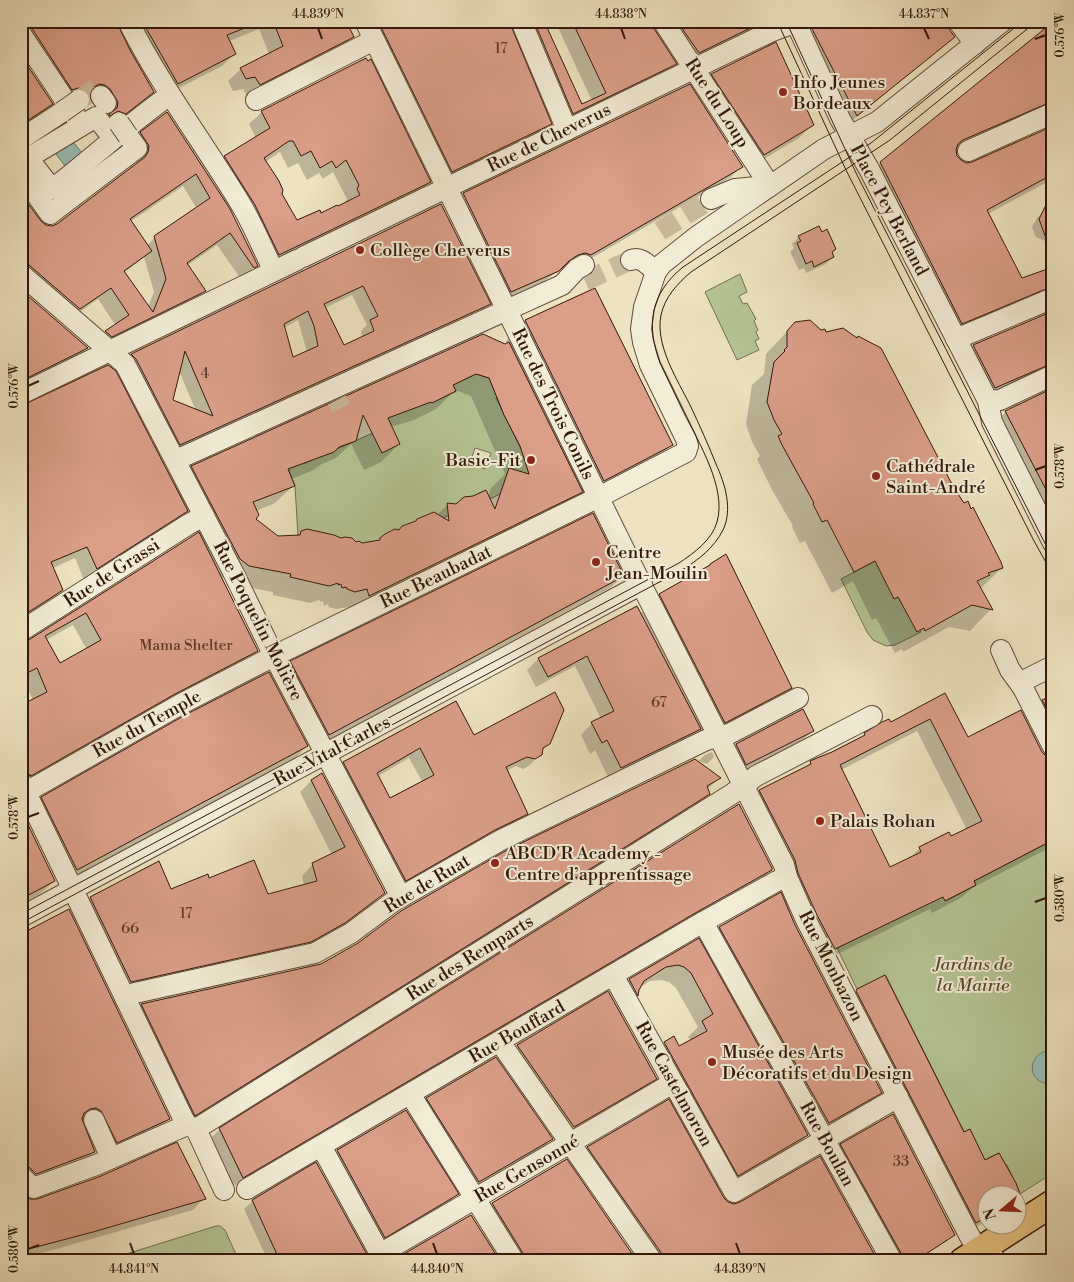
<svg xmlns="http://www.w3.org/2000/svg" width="1074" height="1282" viewBox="0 0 1074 1282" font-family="'Libre Bodoni',serif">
	<rect width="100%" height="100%" fill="#ede3c1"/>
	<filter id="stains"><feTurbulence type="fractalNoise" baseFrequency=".004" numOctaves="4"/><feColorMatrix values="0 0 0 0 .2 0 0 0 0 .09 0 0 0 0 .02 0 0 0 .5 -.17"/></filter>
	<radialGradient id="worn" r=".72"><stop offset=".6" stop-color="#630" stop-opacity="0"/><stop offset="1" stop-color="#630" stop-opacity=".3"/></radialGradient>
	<g fill="#b5c495" stroke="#746e4e" fill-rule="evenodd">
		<polygon points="740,274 747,292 739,296 743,304 747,303 756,319 754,321 758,330 756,332 759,339 755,341 759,350 737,360 705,292"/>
		<path d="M476,374L489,378L497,396L496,398L521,449L531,465V486L506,491L490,499L489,497L382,546L298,536L295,486L288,468L301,462L303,464L373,433L371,424L431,401L433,402L455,392L453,385ZM475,448L491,453L485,469L470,463Z"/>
		<polygon points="883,557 921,632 895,645 886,646 873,640 867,632 841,579"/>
		<polygon points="1053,840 1053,1173 1020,1194 1007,1165 1005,1165 999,1153 979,1163 971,1144 976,1141 970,1130 964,1132 886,976 857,989 837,948 943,896 946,901 976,885 974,881"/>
		<polygon points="216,1226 220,1226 225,1230 239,1261 104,1261"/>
	</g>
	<g fill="#99beb3" stroke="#717c6e">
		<polygon points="69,137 86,158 69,171 52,149"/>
		<path d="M1046,1051H1053V1083C1030,1087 1024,1058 1046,1051Z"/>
	</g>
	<g fill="#0003" fill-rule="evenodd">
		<polygon points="21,21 115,21 116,27 153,91 140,104 112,125 105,120 93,97 86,96 76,107 21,44"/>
		<polygon points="116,21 345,21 352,37 340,49 247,96 243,89 233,91 228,81 241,69 269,54 259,29 229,41 234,54 222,66 165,95 122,23"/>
		<polygon points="358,21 508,21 550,124 538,136 440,183"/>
		<polygon points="511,21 543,21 582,105 592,101 555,21 650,21 652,28 675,64 663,76 561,125"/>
		<polygon points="652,21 762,21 752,31 686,64 657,22"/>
		<polygon points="817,21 945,21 953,36 847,125 803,39 823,23"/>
		<polygon points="1053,23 1053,125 1052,121 1035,114 955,150 956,157 966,164 973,163 1053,127 1053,179 988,214 1021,279 1053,267 1053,311 1052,305 949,335 868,175 881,163"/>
		<polygon points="21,58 51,104 39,116 21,128"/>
		<polygon points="712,75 812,125 799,138 751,167 699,87"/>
		<polygon points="689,86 742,166 730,178 578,266 572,264 566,266 556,272 543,283 500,303 452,206 463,194"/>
		<path d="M262,112L429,182L417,195L267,267L213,170L225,157L256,138L249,124ZM280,152L288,168L298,163L307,180L319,173L323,179L333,172L347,199L345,204L297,222L265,162Z"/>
		<path d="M167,114L257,265L241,279L217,245L188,265L204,291L192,303L99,349L94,344L106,332L116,326L98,299L67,321L21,282V196L45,226L51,227L58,225L136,165L137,159L128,146L141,133ZM183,186L197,209L155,237L147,246L130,222ZM144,257L154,292L148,307L124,273Z"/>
		<path d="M441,205L489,304L479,314L170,454L122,365L132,355ZM352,295L367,325L361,331L362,337L343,346L325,308ZM298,320L307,352L292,359L284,328ZM179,371L196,411L172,401Z"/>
		<polygon points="1045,210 1053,238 1045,241 1036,237 1032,227 1037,218"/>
		<polygon points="799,237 831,253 833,256 826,264 806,273 804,268 799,270 790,252 794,248 792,244"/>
		<polygon points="21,292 87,348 74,360 21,386"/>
		<polygon points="1053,312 1053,388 1052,382 983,400 961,358 973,346"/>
		<path d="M526,321L671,445L651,465L584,500L580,493L563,510L351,613L349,607L336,609L329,607L328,604L324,606L323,601L320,602V600L310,603L273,595V592L231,584L219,575L257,651L244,663L21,785V706L33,700L24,680L21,681V644L28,642L199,533L187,510L174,523L84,580L75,558L53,568L62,590L49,602L21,620V558L173,486L192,467L507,344L506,341ZM458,391L471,396L505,474L491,488L488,497L456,506L448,504L437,515L381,539L378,542L362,544L301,532L297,536L278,538L254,519L256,511L275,503L294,485L291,479L314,470L320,465L336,458L351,444L364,470L381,462L399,444L391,427L414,420L436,409L451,394ZM73,625L87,650L59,665L46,640Z"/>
		<polygon points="795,323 953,488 1002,568 980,589 991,609 970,631 949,627 903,652 902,649 895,653 876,618 872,620 853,581 832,593 805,541 800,543 792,527 793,526 771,488 757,459 760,456 752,442 746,424 752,385 764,374 766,354"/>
		<polygon points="1053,390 1053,528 994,424 1006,412"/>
		<polygon points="623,576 610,588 317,746 279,674 291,662"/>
		<polygon points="660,595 791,687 771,707 705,742 699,730 689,740 609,779 595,750 590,754 581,735 592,723 601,719 575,666 536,687 527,670 538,659 637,607 640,614"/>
		<path d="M945,695L967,739L1041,753L1046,758L1052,760L1030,714L1043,701L1053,696V846L972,888L961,898L932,913L930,909L821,962L746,804L760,791L806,768L811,762ZM917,731L967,830L920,848L909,859L890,869L841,770Z"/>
		<polygon points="802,711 812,731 803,740 737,774 727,755 736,745"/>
		<path d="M473,736L549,743L530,765L523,769L516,766L507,771L526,813L516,824L395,890L334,773L344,763ZM409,758L423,783L390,800L378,776Z"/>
		<polygon points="307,746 291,762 60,885 26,814 42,798"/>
		<polygon points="712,752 714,757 707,764 699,761 705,755"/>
		<polygon points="322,775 384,892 372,904 332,934 298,953 119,993 79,910 90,898 158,862 170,891 209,879 267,896 304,886 302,876 313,864 332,855 300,792 311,781"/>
		<polygon points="719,778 707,790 709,793 697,805 183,1126 130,1017 142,1005 321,965"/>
		<polygon points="21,813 54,881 41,893 21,904"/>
		<polygon points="771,870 760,881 685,922 232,1187 209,1140 220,1129"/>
		<polygon points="794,926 880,1092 871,1102 819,1132 710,937 720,928"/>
		<polygon points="21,935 169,1119 158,1130 106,1153 90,1122 81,1119 94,1152 83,1163 21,1181"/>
		<polygon points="698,940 807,1135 792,1150 723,1190 650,1058 665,1043 679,1048 691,1041 688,1037 698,1027 676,988 669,982 662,980 650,981 639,988 632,983 630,983 637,996 623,1010 615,995 630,980"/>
		<polygon points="857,990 985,1161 1015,1184 1019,1195 1016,1197 1016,1194 986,1194 986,1221 961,1237 843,1005"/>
		<polygon points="608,993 656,1078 648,1085 566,1133 510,1053 517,1046"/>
		<polygon points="427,1099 551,1139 544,1146 472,1189 420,1106"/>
		<polygon points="405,1111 457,1194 448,1203 375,1246 329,1160 338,1151"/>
		<polygon points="841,1145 954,1234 947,1241 915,1261 895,1261 834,1152"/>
		<polygon points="588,1148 723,1199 728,1204 877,1261 652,1261 580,1156"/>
		<polygon points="21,1195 32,1201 204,1198 193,1210 21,1259"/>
		<polygon points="253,1201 369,1261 268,1261 244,1209"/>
		<polygon points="492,1204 636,1261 514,1261 484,1212"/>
		<polygon points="1053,1256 1053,1261 1046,1261"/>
	</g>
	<g fill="#da9e89" stroke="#341807" fill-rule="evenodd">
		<polygon points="21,21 116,21 130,50 154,92 126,114 118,111 110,116 109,114 117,108 118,102 110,89 105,85 99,84 94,87 89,95 84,89 78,88 72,90 31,27"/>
		<polygon points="142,21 260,21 260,22 227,35 236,54 178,84"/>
		<polygon points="273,21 346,21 354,37 260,85 255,77 246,79 240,68 283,46"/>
		<polygon points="378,21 509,21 552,124 452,172"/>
		<polygon points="534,21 544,21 582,104 606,93 572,21 651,21 653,27 677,64 573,114"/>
		<polygon points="677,21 765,21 699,53"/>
		<polygon points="822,21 946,21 948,28 955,37 857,116 812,29"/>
		<polygon points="1053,22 1053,101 963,140 958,144 956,150 957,156 961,160 966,163 972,162 1053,126 1053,174 987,210 1022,278 1053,267 1053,286 962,324 880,162"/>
		<polygon points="776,42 814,125 764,155 711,74"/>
		<polygon points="21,56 53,104 21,125"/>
		<path d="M366,58L368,61L371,59L431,182L279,255L255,205L224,156L270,128L261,111ZM289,141H293L301,156L311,151L320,168L332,161L336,168L346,160L359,185L357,189L360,195L338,206L337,205L321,213L320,210L297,220L282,194L283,190L279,181L264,158Z"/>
		<polygon points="690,84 743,167 591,255 585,253 578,255 569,261 559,271 511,292 463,193"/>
		<path d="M167,112L230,209L258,266L254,268L230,233L187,263L206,291L112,337L105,331L129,315L111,288L80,309L29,265L21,262V194L41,221L46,225L52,226L57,224L145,157L148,152L149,146L140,132ZM196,174L210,198L154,236L166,279L153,312L124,271L152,251L130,219Z"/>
		<polygon points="1053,191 1053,252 1051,252 1039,219"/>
		<path d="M441,204L491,304L180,445L136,359L131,354ZM363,286L378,316L370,320L374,331L344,345L324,304ZM308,311L314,326L318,346L293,357L284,324ZM185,351L213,416L173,400Z"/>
		<polygon points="819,226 822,232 827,229 836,249 832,252 834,257 814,267 812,261 806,264 797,243 801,241 798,236"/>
		<polygon points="595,288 673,445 604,481 525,320"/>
		<polygon points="21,290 88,348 21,381"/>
		<polygon points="1053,311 1053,363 995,388 973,345"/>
		<polygon points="810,320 821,330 825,329 826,332 843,328 857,338 858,336 881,348 954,488 964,503 968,501 971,509 973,507 1001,562 1003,568 988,573 990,575 977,581 993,610 972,605 925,631 924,628 917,632 898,597 894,599 875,561 854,572 827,520 822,522 813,504 814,503 782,445 778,436 782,434 774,420 767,402 774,362 785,351 784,350 787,347 787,331 795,322"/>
		<path d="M483,334L505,344L509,342L583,492L369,596L367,589L355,592L347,589L346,587L342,588L341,584L338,585V583L329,586L290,577L291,574L249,566L240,559L191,466ZM476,374L489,378L504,415L520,446L529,474L509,468L495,509L486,490L473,496L464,497L456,504L447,503L449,521L434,512L417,519L416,521L402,526L399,530L395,529L385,534L380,538V540L362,543L359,541L356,542L352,538L345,537L341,538L334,535L307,529L301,531L300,535L278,536L256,519L259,515L253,502L295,486L288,469L334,452L339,447L356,441L363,415L382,453L400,444L388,418L431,402L432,403L456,391L453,385Z"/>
		<polygon points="108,365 116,371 188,511 97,569 87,547 51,562 63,590 21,617 21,406"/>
		<polygon points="1053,388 1053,503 1005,411"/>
		<polygon points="593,513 624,576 329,735 290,661"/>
		<path d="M199,532L258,651L175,694L31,776L27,772L21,770V705L47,692L37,668L21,676V643L27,641ZM86,613L101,640L60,663L45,636Z"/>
		<polygon points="726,554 792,688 725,723 659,594 710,565 710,564"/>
		<polygon points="637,606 701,729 621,768 607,740 602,743 591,722 614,711 587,656 548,677 538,658"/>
		<polygon points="269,672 308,746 77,870 41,797 187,714"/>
		<path d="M555,692L564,710L550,744L543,748L542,755L535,759L527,757L506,767L528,814L495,830L406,881L343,762L456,701L474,735ZM420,748L434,775L390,798L377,773Z"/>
		<path d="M945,693L968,737L1021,710L1042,752L1047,757L1053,759V840L974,881L976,885L945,901L943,897L835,949L817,915L798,873L795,860L759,790L811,764L810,761L817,758L832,752L865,735L864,733L882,722L889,719L891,722ZM930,719L982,821L951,836L949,832L919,847L921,852L890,867L840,765Z"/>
		<polygon points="1053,695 1053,720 1042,700"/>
		<polygon points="803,709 814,731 746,765 736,744"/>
		<polygon points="695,759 721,778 707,786 710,794 195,1116 141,1004 321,964 358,943 401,911 507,850"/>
		<polygon points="322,773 385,893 345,923 311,942 131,982 90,897 159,861 171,889 208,874 209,878 254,860 268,894 317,881 312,863 345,847 311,780"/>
		<polygon points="739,804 772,868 772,870 697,912 243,1178 219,1128"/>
		<polygon points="21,810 55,881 21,899"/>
		<polygon points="781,892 795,925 882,1093 829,1123 719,927"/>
		<polygon points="69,909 170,1119 117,1143 101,1111 96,1108 90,1109 84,1113 82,1119 95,1152 36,1174 29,1167 21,1164 21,934"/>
		<polygon points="699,938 808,1135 738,1176 664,1042 674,1036 679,1046 707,1031 702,1021 713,1014 691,973 684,967 678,965 666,967 644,981 639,990 638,996 629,979"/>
		<polygon points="885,975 964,1132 970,1129 985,1160 999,1153 1016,1183 1020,1194 986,1194 986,1217 976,1223 856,991 857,989"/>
		<polygon points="608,991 657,1079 574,1127 517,1045"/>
		<polygon points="496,1057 553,1139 479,1182 426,1098"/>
		<polygon points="669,1099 724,1198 728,1202 734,1204 740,1202 820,1156 878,1261 664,1261 662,1254 587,1147"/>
		<polygon points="406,1110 459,1194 385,1238 337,1150"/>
		<polygon points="893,1114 955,1235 915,1261 904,1261 902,1255 840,1144"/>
		<polygon points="177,1142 206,1199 93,1232 21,1251 21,1193 30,1199 37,1199 101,1176"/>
		<polygon points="567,1159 637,1261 526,1261 524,1255 492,1203"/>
		<polygon points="316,1162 370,1260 370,1261 280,1261 252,1200"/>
		<polygon points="471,1215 500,1261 396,1261 395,1259"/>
	</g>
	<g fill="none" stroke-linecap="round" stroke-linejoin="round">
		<g stroke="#c8ba9c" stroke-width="20" stroke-dasharray="20 10" stroke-linecap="butt">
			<polyline points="79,100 97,88 101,96"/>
			<polyline points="660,231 711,199"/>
			<polyline points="585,281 631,260"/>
			<polyline points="337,400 341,408"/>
		</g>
		<g stroke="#624b36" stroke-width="22">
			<g id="minor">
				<path d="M128,21C160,85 203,142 240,203C253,224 262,248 274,271"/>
				<path d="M365,21L644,590L784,865L787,877L806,920L969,1235C977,1248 979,1256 995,1259"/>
				<polyline points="521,21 567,130"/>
				<polyline points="663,21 770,186"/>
				<polyline points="795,21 840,119 869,169 988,401 992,422 1053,543"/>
				<polyline points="958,21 975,44"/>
				<polyline points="21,34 78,120"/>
				<polyline points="101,96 106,103"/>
				<polyline points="256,100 374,40"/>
				<path d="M113,138L96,117L28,158L52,189C92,159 128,124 170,95"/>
				<polyline points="21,139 62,112"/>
				<polyline points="968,151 1053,113"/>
				<polyline points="21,173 50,214 137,148 128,136"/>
				<polyline points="711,199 735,189 768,186"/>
				<polyline points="303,257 770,32 799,21"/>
				<path d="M631,260C641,256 648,265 656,272"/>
				<polyline points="21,274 125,364 232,570 274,656 401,897"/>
				<polyline points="956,339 1053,298"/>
				<polyline points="21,394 297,260"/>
				<polyline points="988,401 1000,400 1053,375"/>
				<polyline points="176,460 562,285 577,269 584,265"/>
				<polyline points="21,631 189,524 204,516"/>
				<polyline points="1001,650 1010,670 1023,688 1053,747"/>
				<polyline points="1023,688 1022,684 1025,680 1053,666"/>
				<polyline points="21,782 184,1120 187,1125 196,1129 224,1190"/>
				<polyline points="21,795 181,704 274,656 599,497 686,452 688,446 686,439 650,365 643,342 641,329 644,307 656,272 662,264 696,237 824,149 877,122 1003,21"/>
				<polyline points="21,917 642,584"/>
				<polyline points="703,922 892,1261"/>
				<polyline points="613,975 734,1192 898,1097"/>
				<polyline points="125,998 135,993 315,953 351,933 394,901 501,840 706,740 729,734 798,698"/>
				<polyline points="500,1042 652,1261"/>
				<polyline points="410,1094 514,1261"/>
				<polyline points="94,1120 111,1158"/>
				<polyline points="196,1129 732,794 756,776 872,716"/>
				<polyline points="321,1146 384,1261"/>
				<polyline points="21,1176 33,1188 96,1165 187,1125"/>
				<polyline points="247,1189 703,922 777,881 787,877"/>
				<polyline points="380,1254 673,1083"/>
			</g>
		</g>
		<g stroke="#341807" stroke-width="29">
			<polyline id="major" points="963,1261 1053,1203"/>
		</g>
		<use href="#minor" stroke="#f3edd7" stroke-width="20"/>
		<use href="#major" stroke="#e6c280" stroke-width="26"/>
		<g stroke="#341807" stroke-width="1">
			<polyline points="777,21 846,170 1034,541 1053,575"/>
			<polyline points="786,21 857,175 1053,559"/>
			<path d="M21,914L679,563C694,553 712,540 717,522C727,488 698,441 683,411C675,395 668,379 660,363C646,325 650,294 683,267L871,143L1023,21"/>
			<path d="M21,923L682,570C698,560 714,548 723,530C733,509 725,484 716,464C708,444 699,424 690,405C677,379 655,345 661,315C665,297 677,284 691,272L890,140L1037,21"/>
		</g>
		<g stroke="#624b36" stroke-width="22" stroke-linecap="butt">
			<g id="minor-bridge">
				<polyline points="62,112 79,100"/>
				<polyline points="119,123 128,136"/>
			</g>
		</g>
		<use href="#minor-bridge" stroke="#f3edd7" stroke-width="20"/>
	</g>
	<path fill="none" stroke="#341807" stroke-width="2" d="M318,28L322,39M621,28L625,39M924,28L929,39M1035,39L1046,35M28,386L39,381M1035,470L1046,466M28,817L39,813M1035,902L1046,898M130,1243L134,1254M433,1243L437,1254M736,1243L740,1254M28,1249L39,1245"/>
	<g fill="#8f2418" stroke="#f3edd7" stroke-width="2">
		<circle cx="783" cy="92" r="5"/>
		<circle cx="360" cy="250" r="5"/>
		<circle cx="531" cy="460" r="5"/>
		<circle cx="876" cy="476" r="5"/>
		<circle cx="596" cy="562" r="5"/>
		<circle cx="820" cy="821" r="5"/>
		<circle cx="495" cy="863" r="5"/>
		<circle cx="712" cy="1062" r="5"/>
	</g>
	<g text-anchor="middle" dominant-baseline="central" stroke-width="4" stroke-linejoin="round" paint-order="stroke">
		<g font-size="15" fill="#5e3a28">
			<text x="501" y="48">17</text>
			<text x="205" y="373">4</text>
			<text x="186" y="645">Mama Shelter</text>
			<text x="659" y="702">67</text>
			<text x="186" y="913">17</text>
			<text x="130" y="928">66</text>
			<text x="901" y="1161">33</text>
		</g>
		<g font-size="18" fill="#341807" stroke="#f3edd7" text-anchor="start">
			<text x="793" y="82">Info Jeunes<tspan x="793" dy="21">Bordeaux</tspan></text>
			<text x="370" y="250">Collège Cheverus</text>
			<text x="521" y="460" text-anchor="end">Basic-Fit</text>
			<text x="886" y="466">Cathédrale<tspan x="886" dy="21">Saint-André</tspan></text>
			<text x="606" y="552">Centre<tspan x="606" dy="21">Jean-Moulin</tspan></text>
			<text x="830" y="821">Palais Rohan</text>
			<text x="505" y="853">ABCD'R Academy -<tspan x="505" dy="21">Centre d’apprentissage</tspan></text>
			<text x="722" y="1052">Musée des Arts<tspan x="722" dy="21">Décoratifs et du Design</tspan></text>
		</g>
		<g font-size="18" fill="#341807" stroke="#f3edd7">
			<text transform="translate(717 103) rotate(57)">Rue du Loup</text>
			<text transform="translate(549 138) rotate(-26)">Rue de Cheverus</text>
			<text transform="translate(889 210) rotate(62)">Place Pey Berland</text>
			<text transform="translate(553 404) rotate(64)">Rue des Trois Conils</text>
			<text transform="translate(112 573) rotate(-33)">Rue de Grassi</text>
			<text transform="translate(436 577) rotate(-26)">Rue Beaubadat</text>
			<text transform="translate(258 621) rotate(63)">Rue Poquelin Molière</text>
			<text transform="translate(147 724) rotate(-29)">Rue du Temple</text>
			<text transform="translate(332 751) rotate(-28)">Rue Vital Carles</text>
			<text transform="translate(427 884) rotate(-31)">Rue de Ruat</text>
			<text transform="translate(470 958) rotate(-32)">Rue des Remparts</text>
			<text transform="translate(831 966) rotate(63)">Rue Monbazon</text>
			<text transform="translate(517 1032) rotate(-30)">Rue Bouffard</text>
			<text transform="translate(674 1084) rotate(61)">Rue Castelmoron</text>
			<text transform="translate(827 1144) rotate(61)">Rue Boulan</text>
			<text transform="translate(527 1169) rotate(-30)">Rue Gensonné</text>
		</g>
		<g font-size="18" font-style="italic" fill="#5b4c32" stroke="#f3edd7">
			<text x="973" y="964">Jardins de<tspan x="973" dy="21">la Mairie</tspan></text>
		</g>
	</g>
	<rect width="1074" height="1282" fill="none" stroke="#ede3c1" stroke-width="55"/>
	<g transform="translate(1002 1210) rotate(251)"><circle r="24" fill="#f3edd7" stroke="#a79884"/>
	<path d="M0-4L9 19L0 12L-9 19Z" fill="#8f2418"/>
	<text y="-8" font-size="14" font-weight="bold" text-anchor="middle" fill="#341807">N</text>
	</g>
	<rect x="28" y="28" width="1018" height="1226" fill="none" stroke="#341807" stroke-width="2"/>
	<g font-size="12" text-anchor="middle" fill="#341807">
		<text x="318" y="18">44.839°N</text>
		<text x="621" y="18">44.838°N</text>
		<text x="924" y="18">44.837°N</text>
		<text transform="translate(1060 35) rotate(-90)" y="4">0.576°W</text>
		<text transform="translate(14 386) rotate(-90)" y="4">0.576°W</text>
		<text transform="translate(1060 466) rotate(-90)" y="4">0.578°W</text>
		<text transform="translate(14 817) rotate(-90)" y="4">0.578°W</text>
		<text transform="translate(1060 898) rotate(-90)" y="4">0.580°W</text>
		<text transform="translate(14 1249) rotate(-90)" y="4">0.580°W</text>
		<text x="134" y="1273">44.841°N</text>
		<text x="437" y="1273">44.840°N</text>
		<text x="740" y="1273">44.839°N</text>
	</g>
	<rect width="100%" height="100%" filter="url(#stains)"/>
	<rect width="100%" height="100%" fill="url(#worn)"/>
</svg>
